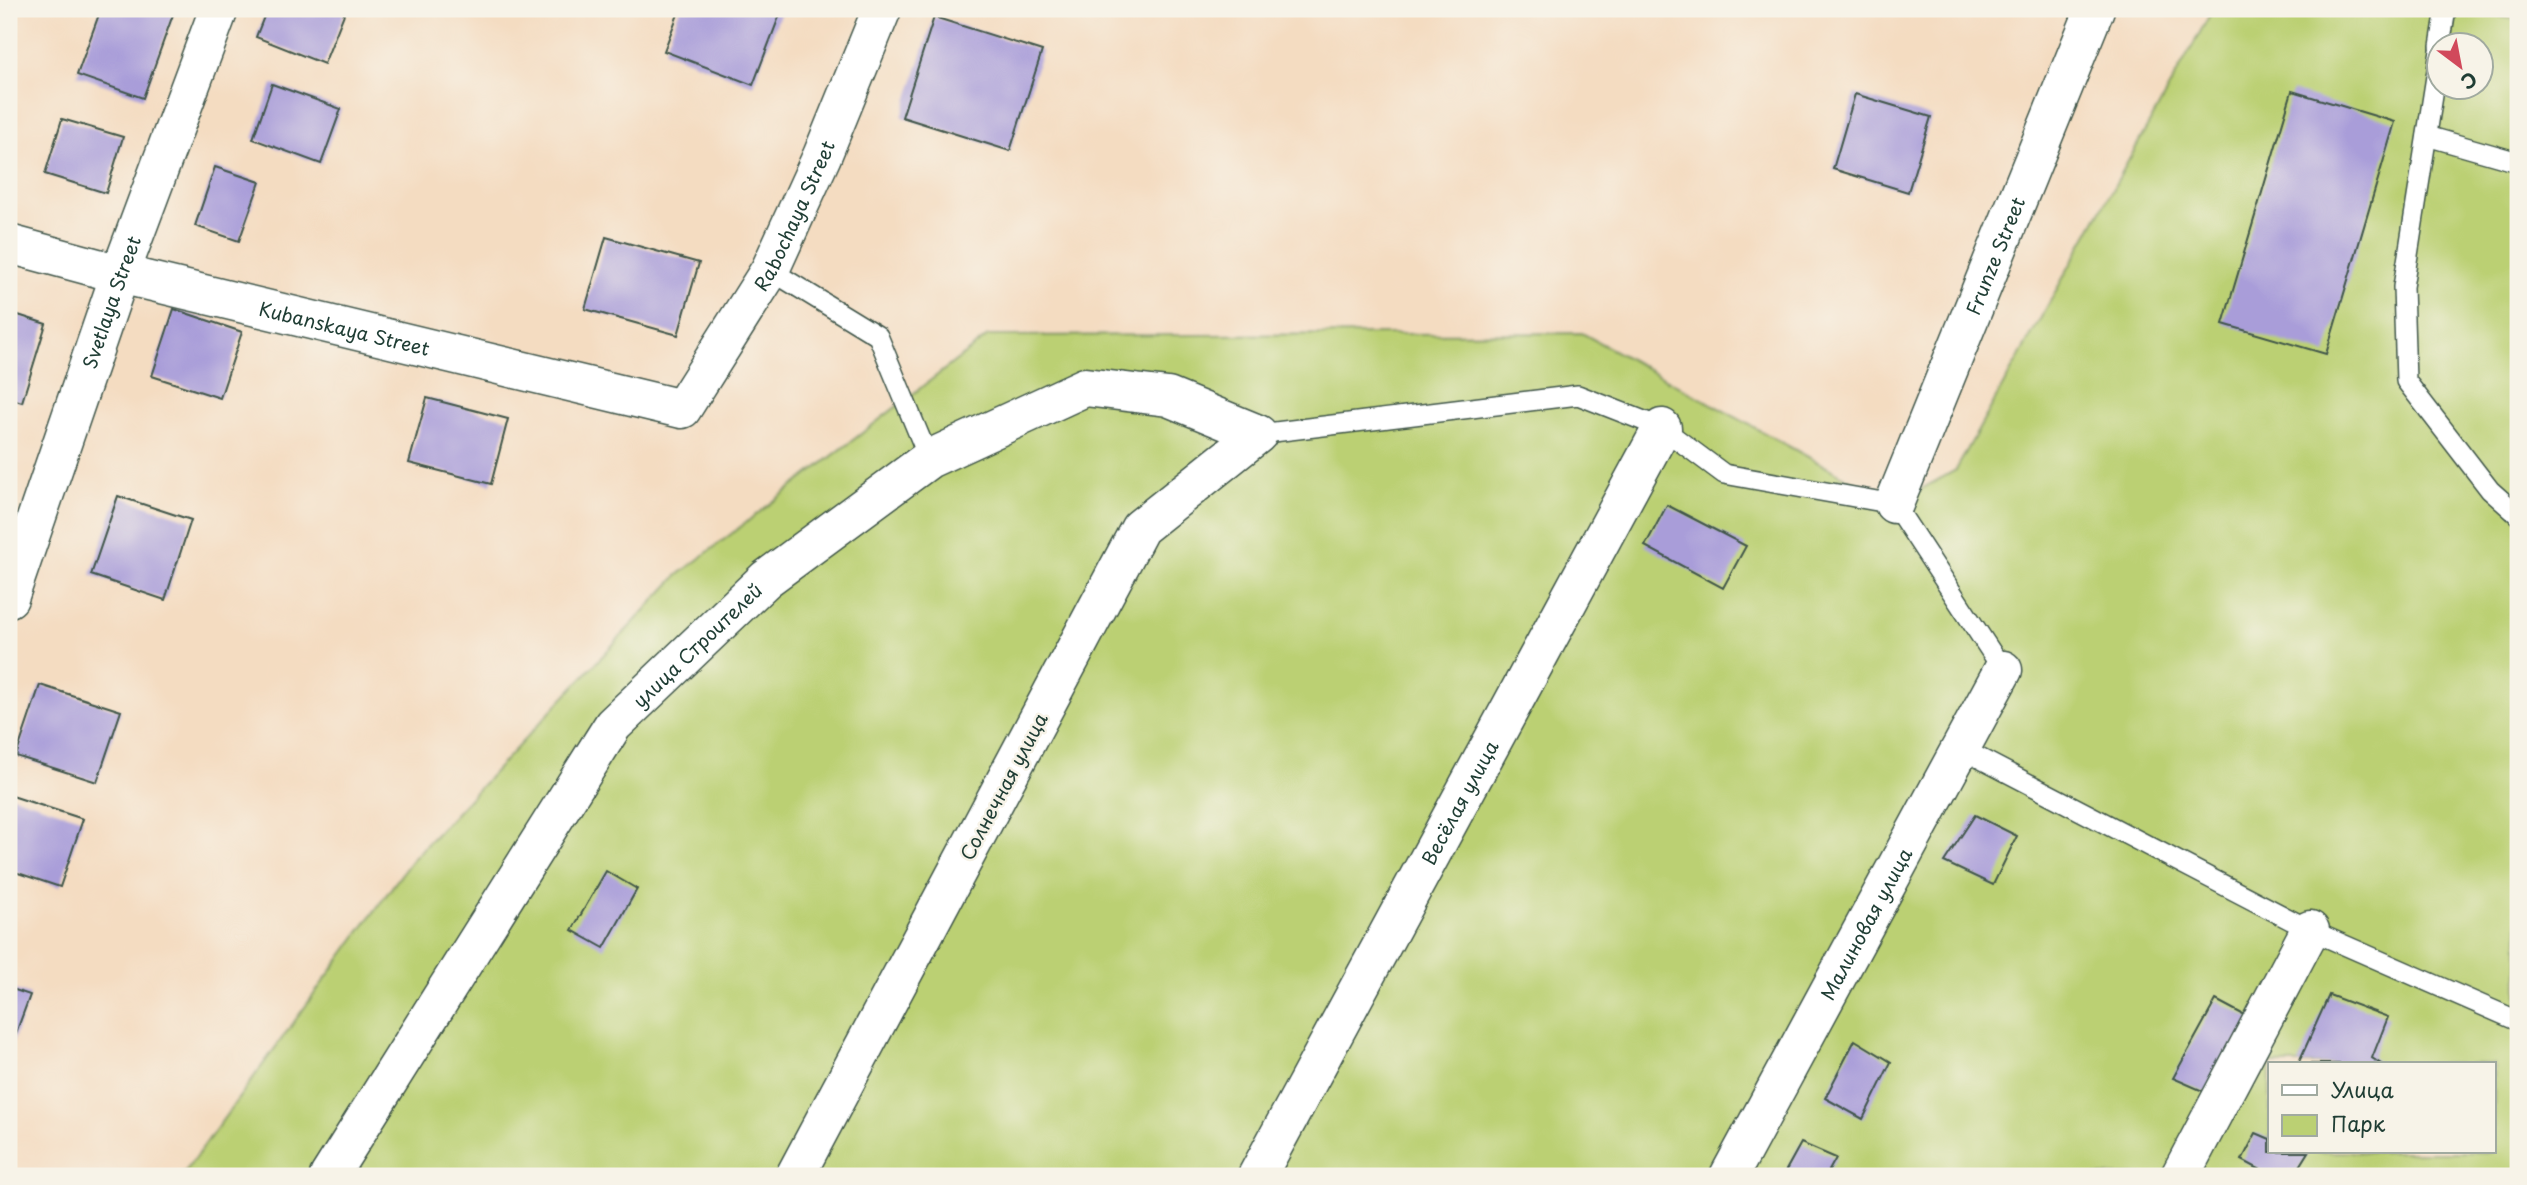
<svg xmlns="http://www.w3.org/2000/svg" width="2527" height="1185" viewBox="0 0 2527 1185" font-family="'Playpen Sans',sans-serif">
	<rect width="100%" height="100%" fill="#f7f3e8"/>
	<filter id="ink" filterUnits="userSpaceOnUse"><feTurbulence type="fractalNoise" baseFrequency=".0143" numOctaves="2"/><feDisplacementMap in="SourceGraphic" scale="14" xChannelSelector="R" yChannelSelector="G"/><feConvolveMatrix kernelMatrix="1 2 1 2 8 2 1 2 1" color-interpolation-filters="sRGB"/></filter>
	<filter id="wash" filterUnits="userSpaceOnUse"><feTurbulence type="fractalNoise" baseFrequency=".00686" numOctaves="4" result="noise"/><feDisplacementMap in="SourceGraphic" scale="28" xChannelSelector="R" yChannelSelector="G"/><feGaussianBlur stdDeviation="1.57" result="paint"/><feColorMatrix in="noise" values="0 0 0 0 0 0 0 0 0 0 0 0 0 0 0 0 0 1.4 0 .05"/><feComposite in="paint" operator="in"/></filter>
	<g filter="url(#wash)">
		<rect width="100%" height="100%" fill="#f4dcc1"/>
		<path fill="#bbd073" stroke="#6d8654" stroke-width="2" fill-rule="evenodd" d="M2213,9H2454L2518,20V1176H182L411,861L678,575L988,336L1582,333L1894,504L1956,470ZM2440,46H2482V88H2440ZM2270,1064H2494V1152H2270Z"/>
		<g id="blocks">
			<g fill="#a99dd9">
				<polygon points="101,9 175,9 143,98 77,75"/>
				<polygon points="267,9 346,9 324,64 256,37"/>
				<polygon points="680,9 782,9 753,85 664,51"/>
				<polygon points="934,17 1042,51 1010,151 902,117"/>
				<polygon points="272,84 341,109 321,164 253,139"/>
				<polygon points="2292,91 2395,122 2326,354 2223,324"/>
				<polygon points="1855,94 1931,117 1908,192 1833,169"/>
				<polygon points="62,119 123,137 106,193 45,174"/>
				<polygon points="215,167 260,182 239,241 195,226"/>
				<polygon points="606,237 699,263 678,335 585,309"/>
				<polygon points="174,309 242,332 220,398 152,376"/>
				<polygon points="9,312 46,324 22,402 9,398"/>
				<polygon points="427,398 508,419 491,484 409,463"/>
				<polygon points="118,496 191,520 165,600 91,575"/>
				<polygon points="1667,505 1746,546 1723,588 1645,546"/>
				<polygon points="40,685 121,711 97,782 16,756"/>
				<polygon points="9,795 83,819 60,887 9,870"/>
				<polygon points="1975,815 2017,836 1993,885 1944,862"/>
				<polygon points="606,871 637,889 604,948 572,930"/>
				<polygon points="9,988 30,995 9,1052"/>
				<polygon points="2329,995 2388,1017 2372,1058 2381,1064 2298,1064"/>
				<polygon points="2216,1000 2261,1024 2221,1099 2173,1078"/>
				<polygon points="1855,1040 1891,1062 1863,1119 1825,1098"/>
				<polygon points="2256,1133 2270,1139 2270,1152 2309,1152 2294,1176 2272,1176 2242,1160"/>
				<polygon points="1801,1143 1836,1158 1826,1176 1799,1176 1785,1172"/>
			</g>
		</g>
	</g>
	<g filter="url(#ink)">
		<use href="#blocks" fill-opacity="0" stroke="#3f5549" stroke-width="2"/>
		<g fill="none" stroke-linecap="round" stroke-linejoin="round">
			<g stroke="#3f5549" stroke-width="22">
				<g id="service">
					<polyline points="2440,46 2446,9"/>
					<polyline points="2440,51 2403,287 2406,381 2490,490 2518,515"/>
					<polyline points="2427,136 2518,162"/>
					<polyline points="770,270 878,336 929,459"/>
					<polyline points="1258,434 1578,395 1662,428 1724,474 1894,504 2003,670"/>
					<polyline points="1962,749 2310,930 2518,1021"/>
				</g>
			</g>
			<g stroke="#3f5549" stroke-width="41">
				<g id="minor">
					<path id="s1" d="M9,244L120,274L682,409L770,270L822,156L882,9"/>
					<path id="s2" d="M1894,504L2095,9"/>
					<path id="s3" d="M9,598L120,274L219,9"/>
					<path id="s4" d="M329,1176L613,725L766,579L929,459L1085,387L1168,397L1258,434L1140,528L795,1176"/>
					<path id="s5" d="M1257,1176L1662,428"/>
					<path id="s6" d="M1729,1176L2003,670"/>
					<polyline points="2180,1176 2310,930"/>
				</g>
			</g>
			<use href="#service" stroke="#fff" stroke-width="19"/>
			<use href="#minor" stroke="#fff" stroke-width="38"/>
		</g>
	</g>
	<g text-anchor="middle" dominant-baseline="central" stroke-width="5" stroke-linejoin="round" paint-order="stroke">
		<g font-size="19" fill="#1f3d34" stroke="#f7f3e8">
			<text stroke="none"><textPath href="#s1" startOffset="917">Rabochaya Street</textPath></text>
			<text stroke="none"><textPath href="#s2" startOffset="268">Frunze Street</textPath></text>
			<text stroke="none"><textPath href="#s3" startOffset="313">Svetlaya Street</textPath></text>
			<text stroke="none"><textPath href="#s1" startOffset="346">Kubanskaya Street</textPath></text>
			<text stroke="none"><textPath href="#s4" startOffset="649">улица Строителей</textPath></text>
			<text transform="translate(1003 786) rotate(-62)">Солнечная улица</text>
			<text stroke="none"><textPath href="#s5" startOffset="425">Весёлая улица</textPath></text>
			<text stroke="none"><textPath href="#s6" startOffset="287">Малиновая улица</textPath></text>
		</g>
	</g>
	<rect width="2527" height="1185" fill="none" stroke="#f7f3e8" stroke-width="35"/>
	<rect x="2268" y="1062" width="228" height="91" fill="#f7f3e8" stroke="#a1aaa0" stroke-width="2"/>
	<rect x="2282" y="1085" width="35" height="10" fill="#ffffff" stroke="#a1aaa0" stroke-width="2"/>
	<text x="2331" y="1098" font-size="21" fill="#1f3d34">Улица</text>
	<rect x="2282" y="1115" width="35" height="21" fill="#bbd073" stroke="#a1aaa0" stroke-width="2"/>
	<text x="2331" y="1132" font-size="21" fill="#1f3d34">Парк</text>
	<g transform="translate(2460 66) rotate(148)"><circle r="33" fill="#f7f3e8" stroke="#a1aaa0" stroke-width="2"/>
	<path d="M0-5L12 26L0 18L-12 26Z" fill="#d1495b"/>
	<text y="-10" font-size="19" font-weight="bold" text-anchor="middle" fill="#1f3d34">С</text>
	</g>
</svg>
